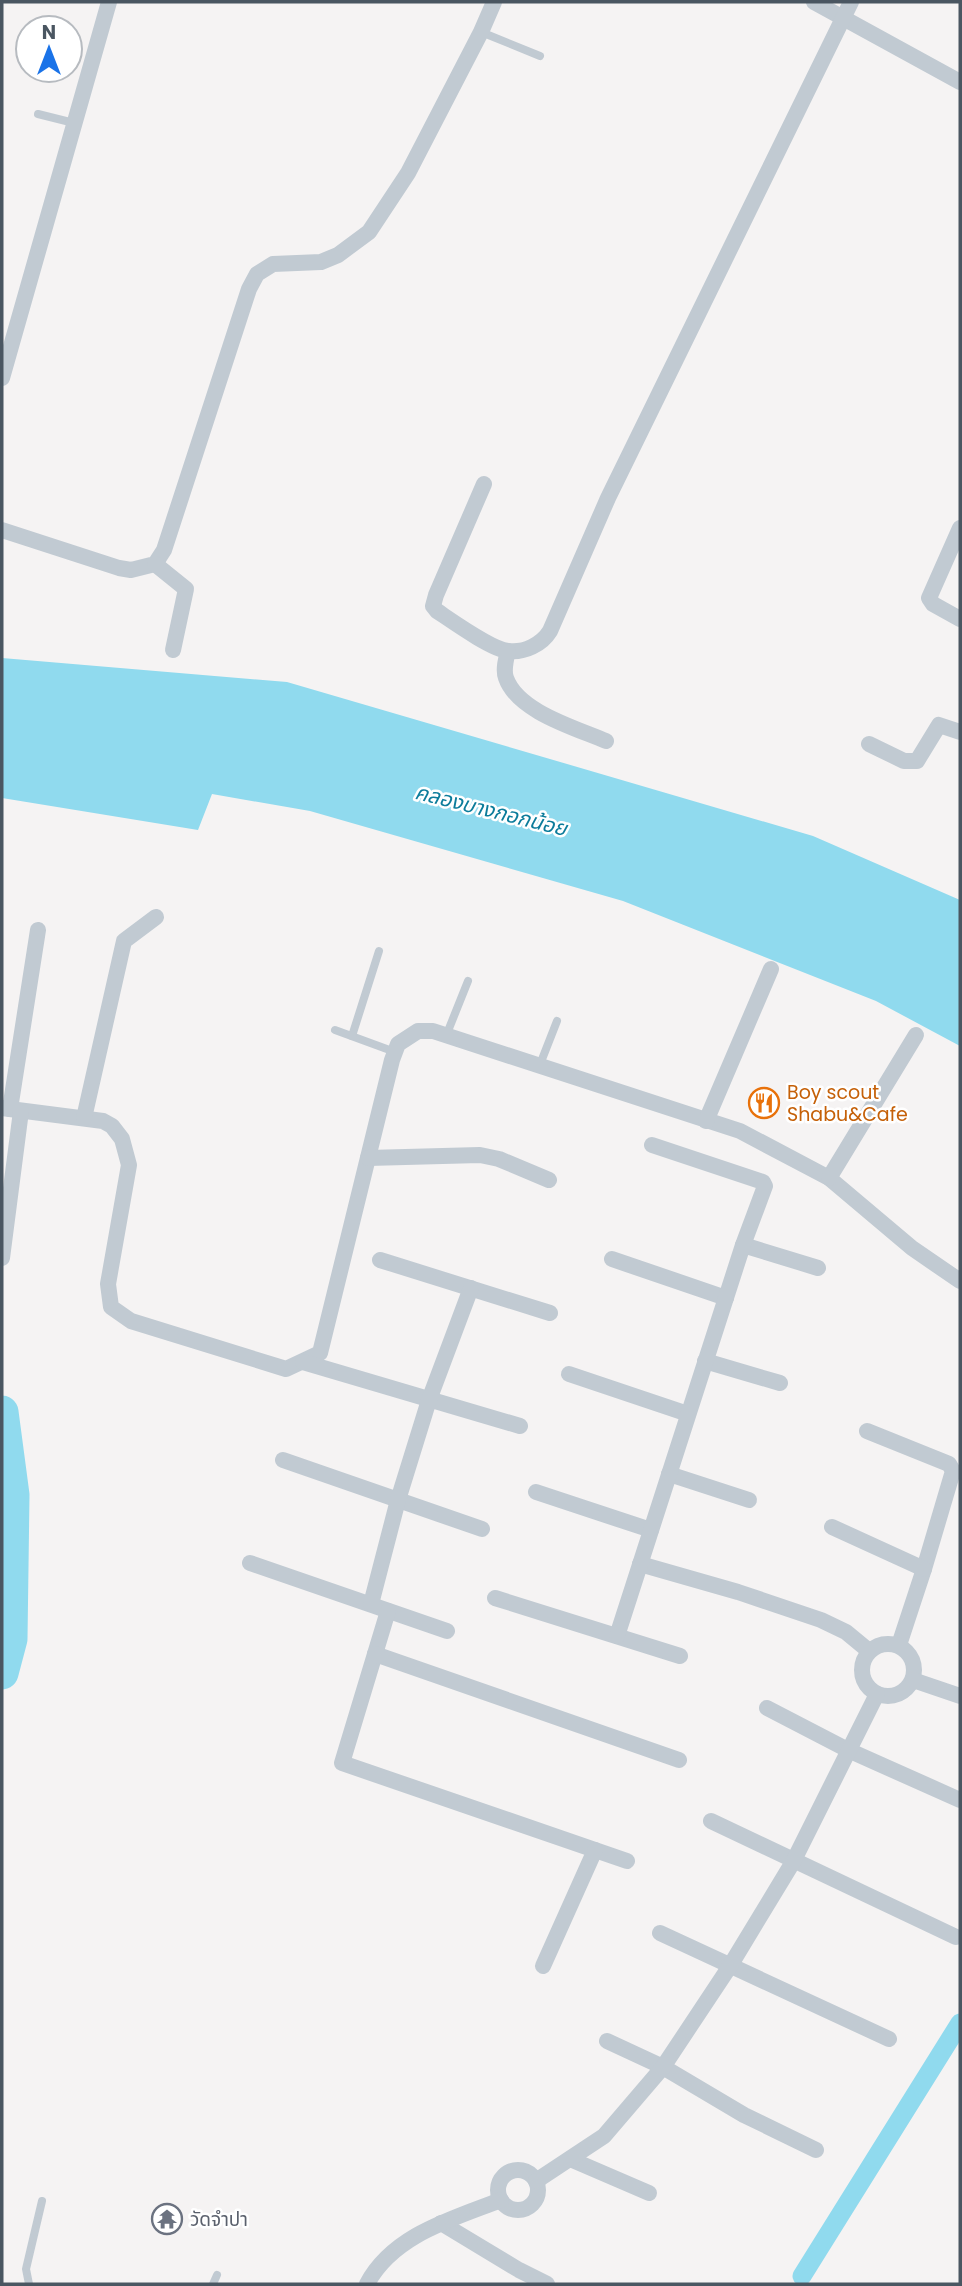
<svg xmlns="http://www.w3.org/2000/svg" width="962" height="2286" viewBox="0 0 962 2286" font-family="Poppins,'Noto Sans Thai',sans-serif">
	<rect width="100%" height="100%" fill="#f5f3f3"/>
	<polygon fill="#90daee" points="2,658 287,682 813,836 960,900 960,1046 876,1001 623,901 310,811 212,794 198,830 2,798"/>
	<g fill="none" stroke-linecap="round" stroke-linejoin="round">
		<polyline stroke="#90daee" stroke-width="19" points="802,2276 960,2023"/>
		<polyline stroke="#90daee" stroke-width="33" points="2,1412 13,1495 11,1639 2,1673"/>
		<g stroke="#c1cad2" stroke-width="8">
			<polyline points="481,32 540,56"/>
			<polyline points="38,114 74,123"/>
			<polyline points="335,1030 395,1052"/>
			<polyline points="352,1036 379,951"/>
			<polyline points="446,1036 468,981"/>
			<polyline points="539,1067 557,1021"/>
			<polyline points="29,2284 26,2269 42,2201"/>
			<polyline points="213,2284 217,2275"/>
		</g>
		<g stroke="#c1cad2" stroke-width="16">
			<polyline points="814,2 960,82"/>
			<polyline points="2,378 109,2"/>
			<path d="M484,484L436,595L433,606L437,611C452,621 491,649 508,651C525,653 542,644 550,631L608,498L851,2"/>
			<polyline points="960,528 929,598 933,604 960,619"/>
			<polyline points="2,530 119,568 131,570 155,564 164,550 249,289 257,274 273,264 321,262 338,255 369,232 408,173 481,32 494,2"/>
			<polyline points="155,564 186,589 173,650"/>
			<path d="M508,651C506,659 503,670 506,678C518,712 576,728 606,741"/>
			<polyline points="869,744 904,761 917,761 939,725 960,732"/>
			<polyline points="2,1108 103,1121 112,1126 122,1139 129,1165 108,1284 111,1307 131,1321 286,1369 320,1353 392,1060 398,1044 418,1031 433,1031 740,1131 829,1178 912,1248 960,1281"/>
			<polyline points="10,1109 38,930"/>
			<polyline points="84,1118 124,941 156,917"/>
			<polyline points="706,1121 771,969"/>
			<polyline points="368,1158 480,1155 499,1159 549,1180"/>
			<polyline points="829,1178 916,1035"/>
			<polyline points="743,1245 818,1268"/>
			<polyline points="2,1258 21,1111"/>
			<polyline points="612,1259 726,1298"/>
			<polyline points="380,1260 550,1313"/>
			<polyline points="705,1361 780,1383"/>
			<polyline points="303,1362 520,1426"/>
			<polyline points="569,1374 688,1414"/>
			<polyline points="867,1431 949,1464 953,1471 924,1569 899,1645"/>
			<polyline points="283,1460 482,1529"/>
			<polyline points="669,1474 749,1500"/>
			<polyline points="536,1492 651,1530"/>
			<polyline points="832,1527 924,1569"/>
			<polyline points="250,1563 447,1631"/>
			<polyline points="640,1564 738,1592 821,1620 846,1632 869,1651"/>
			<polyline points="495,1598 680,1656"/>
			<polyline points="371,1604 398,1500 429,1400 471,1288"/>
			<polyline points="388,1611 342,1763 627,1861"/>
			<polyline points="617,1636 743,1245 765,1186 763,1182 652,1145"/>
			<circle cx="888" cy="1670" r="26"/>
			<polyline points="375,1654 679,1760"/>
			<polyline points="913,1680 960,1696"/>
			<polyline points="767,1708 848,1750 960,1800"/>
			<polyline points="711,1821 956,1937"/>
			<polyline points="660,1933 889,2039"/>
			<polyline points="543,1966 595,1850"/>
			<polyline points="607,2041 663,2067 744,2115 816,2150"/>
			<polyline points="570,2159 649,2193"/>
			<circle cx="518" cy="2190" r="20"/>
			<polyline points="536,2181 604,2136 663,2067 730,1966 793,1862 877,1694"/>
			<polyline points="441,2223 519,2270 547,2284"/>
			<path d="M367,2284C393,2235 452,2219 501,2200"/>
		</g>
	</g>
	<defs>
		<g id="restaurant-ring" transform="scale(1.575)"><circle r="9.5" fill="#fff" stroke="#e8710a" stroke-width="1.5"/><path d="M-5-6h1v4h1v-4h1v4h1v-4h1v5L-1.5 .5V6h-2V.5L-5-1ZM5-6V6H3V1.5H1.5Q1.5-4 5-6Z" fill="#e8710a"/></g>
		<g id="temple-ring" transform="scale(1.575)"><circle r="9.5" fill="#fff" stroke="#6b7280" stroke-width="1.5"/><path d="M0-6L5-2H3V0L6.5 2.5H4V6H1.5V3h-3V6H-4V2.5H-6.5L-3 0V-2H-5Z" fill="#6b7280"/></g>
	</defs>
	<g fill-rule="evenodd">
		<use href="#restaurant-ring" x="764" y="1103"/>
		<use href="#temple-ring" x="167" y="2219"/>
	</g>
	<g text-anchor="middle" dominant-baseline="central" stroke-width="5" stroke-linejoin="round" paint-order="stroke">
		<g font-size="19" fill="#c56008" stroke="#fff" text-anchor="start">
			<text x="787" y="1092">Boy scout<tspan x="787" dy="22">Shabu&amp;Cafe</tspan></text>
		</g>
		<g font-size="19" fill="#5b616d" stroke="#fff" text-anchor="start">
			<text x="190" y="2219">วัดจําปา</text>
		</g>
		<g font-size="21" font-style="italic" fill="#0c7c9b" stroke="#fff">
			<text transform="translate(491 810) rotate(14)">คลองบางกอกน้อย</text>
		</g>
	</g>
	<rect width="962" height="2286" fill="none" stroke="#4a5661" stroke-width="7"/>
	<g transform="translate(49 49)"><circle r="33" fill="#ffffff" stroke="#b7bbc0" stroke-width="2"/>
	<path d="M0-5L12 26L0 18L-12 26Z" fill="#1a73e8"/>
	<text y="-10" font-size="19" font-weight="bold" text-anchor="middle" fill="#4a5661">N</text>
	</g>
</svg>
